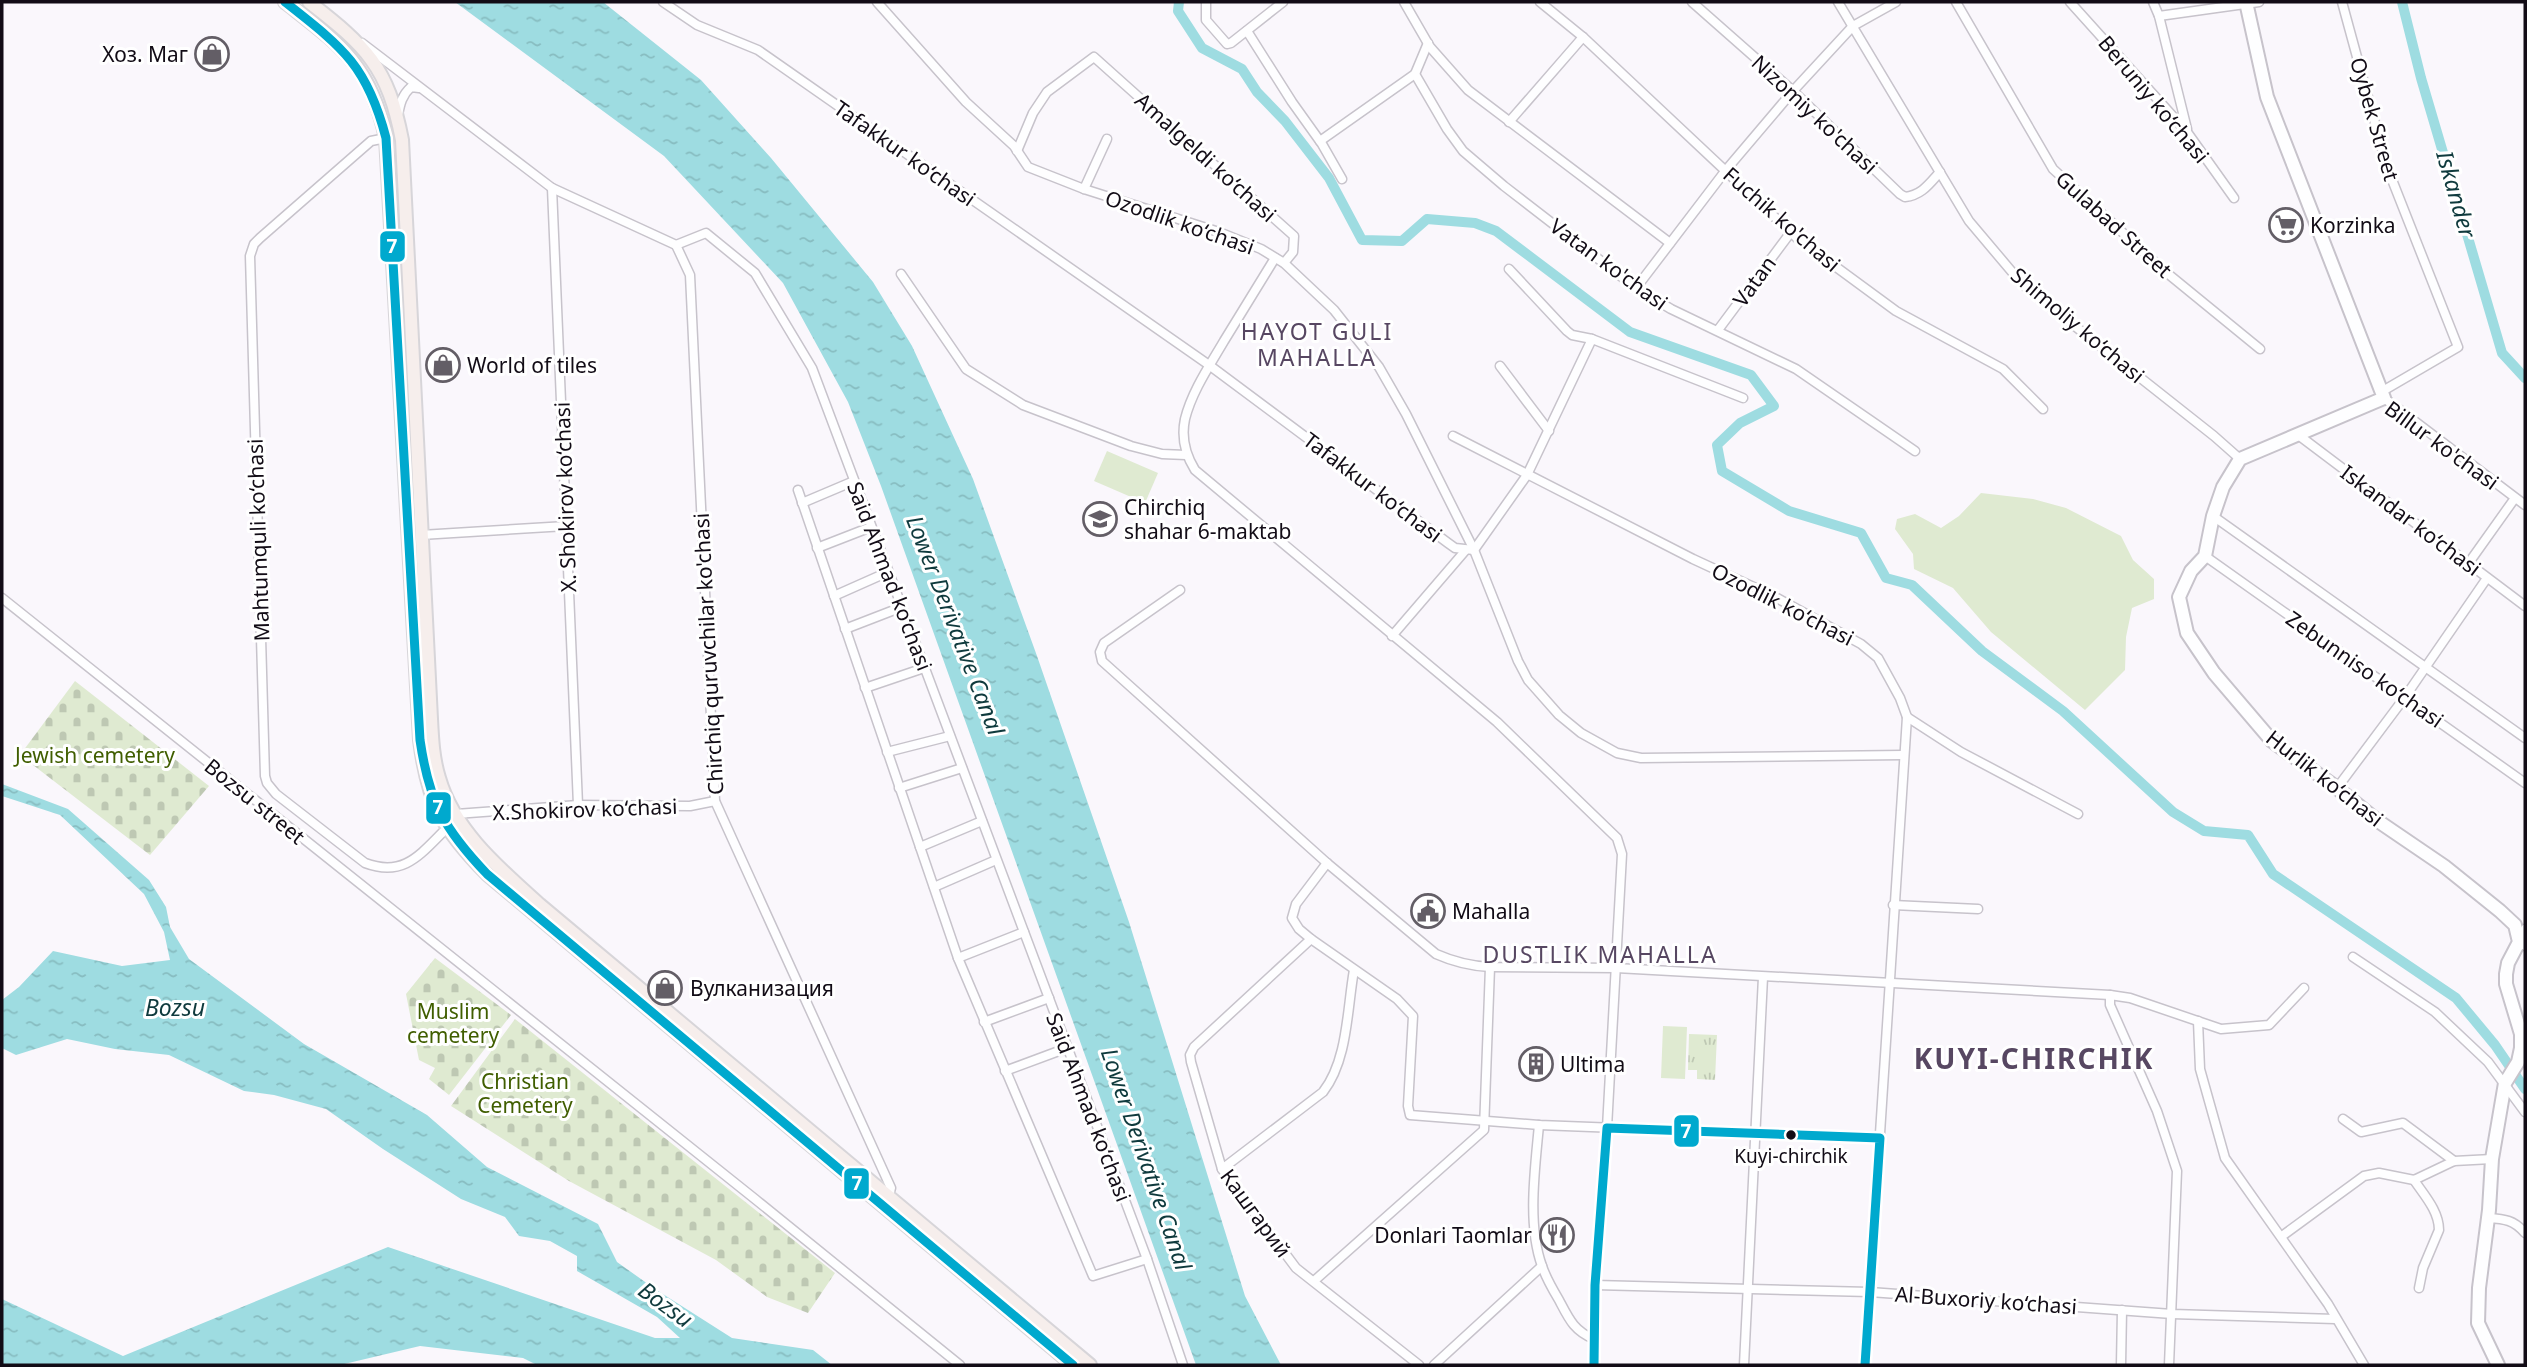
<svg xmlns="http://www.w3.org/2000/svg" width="2527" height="1367" viewBox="0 0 2527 1367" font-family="'Noto Sans',sans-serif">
	<defs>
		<pattern id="cemetery-stones" width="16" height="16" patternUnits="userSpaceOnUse" patternTransform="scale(1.75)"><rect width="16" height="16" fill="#dfead1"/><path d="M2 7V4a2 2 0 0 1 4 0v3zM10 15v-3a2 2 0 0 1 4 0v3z" fill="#bec8b3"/></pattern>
		<pattern id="park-tufts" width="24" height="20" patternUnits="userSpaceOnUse" patternTransform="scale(1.75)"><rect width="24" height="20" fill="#dfead1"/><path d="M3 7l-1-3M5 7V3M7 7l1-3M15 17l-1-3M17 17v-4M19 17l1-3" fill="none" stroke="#bec8b3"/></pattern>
		<pattern id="water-ripples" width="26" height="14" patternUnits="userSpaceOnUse" patternTransform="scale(1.75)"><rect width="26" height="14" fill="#9edce1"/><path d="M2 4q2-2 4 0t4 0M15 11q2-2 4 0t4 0" fill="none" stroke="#87bcc0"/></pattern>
	</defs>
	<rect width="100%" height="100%" fill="#faf7fc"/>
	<g fill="#dfead1">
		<polygon points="1107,451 1158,473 1145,503 1094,481"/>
		<polygon points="1981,493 2033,499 2066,508 2121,536 2133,560 2154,579 2154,599 2132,608 2126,637 2125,670 2085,710 1991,632 1953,588 1914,569 1913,554 1895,529 1897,519 1915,514 1941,528 1959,516"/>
		<polygon points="1663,1026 1687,1027 1685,1079 1661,1078"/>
	</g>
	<g fill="url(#cemetery-stones)">
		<polygon points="75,681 209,786 150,855 20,755"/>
		<polygon points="435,958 511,1015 449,1095 429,1079 435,1068 419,1060 406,994"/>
		<polygon points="515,1019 835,1273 808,1313 767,1297 716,1260 569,1181 451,1106"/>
	</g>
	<polygon fill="url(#park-tufts)" points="1689,1034 1717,1035 1715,1080 1697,1079 1697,1070 1688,1070"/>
	<g fill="url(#water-ripples)">
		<polygon points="455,2 603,2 701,80 771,158 873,282 912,346 973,479 1037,656 1129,922 1245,1296 1281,1365 1196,1365 881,486 848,402 783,283 664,156"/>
		<polygon points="2,784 68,809 149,880 166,907 170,927 189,959 304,1044 427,1115 487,1167 598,1224 617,1262 655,1289 732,1338 813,1350 832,1365 537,1365 523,1358 420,1346 340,1365 2,1365 2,1299 123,1356 388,1247 655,1338 680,1338 657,1317 577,1271 577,1256 550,1241 519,1236 505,1217 461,1199 383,1149 326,1109 274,1095 244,1091 169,1055 115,1049 67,1039 16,1055 2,1048 2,1000 19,987 53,951 122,966 170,960 164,932 144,894 60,815 2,796"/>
	</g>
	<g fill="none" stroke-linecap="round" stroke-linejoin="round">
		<g stroke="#9edce1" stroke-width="10">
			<polyline points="1179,2 1178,11 1202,48 1242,69 1257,92 1285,121 1329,178 1362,240 1402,241 1427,219 1475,223 1496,231 1630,332 1751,375 1774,406 1740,423 1717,445 1722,471 1789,511 1861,533 1886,578 1912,585 1982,651 2063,711 2173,812 2204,831 2248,835 2273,874 2456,998 2495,1045 2525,1089"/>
			<polyline points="2402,2 2421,78 2502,353 2525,378"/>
		</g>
		<g stroke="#c7c3cb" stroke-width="11">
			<g id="street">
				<polyline points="663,2 697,25 758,50 1209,365 1448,543 1455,548 1474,550"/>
				<polyline points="877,2 966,102 1014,146 1028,167 1084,189 1219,232 1261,249 1284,263 1334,310 1379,367 1406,414 1474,550 1518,661 1528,680 1559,715 1581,733 1617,753 1641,758 1903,755"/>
				<polyline points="1206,2 1206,20 1227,44 1231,43 1283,2"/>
				<polyline points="1404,2 1430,47 1468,90 1670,243"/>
				<polyline points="1540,2 1583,37 1798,239 1896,311 2003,369 2043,409"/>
				<path d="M1692,2L1793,91L1900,194L1905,197C1922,195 1929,184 1940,172"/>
				<polyline points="1838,2 1969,221 2023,285 2214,436 2240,459"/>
				<polyline points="1956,2 2053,169 2167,273 2260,349"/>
				<polyline points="2070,2 2187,132 2234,198"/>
				<polyline points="2153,2 2159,16 2187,129"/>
				<polyline points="2342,2 2387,167 2458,347 2381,392"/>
				<polyline points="2159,16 2259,2"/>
				<polyline points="1247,31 1292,102 1322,144 1342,179"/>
				<polyline points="362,43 552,188 676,245 706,233 755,273 812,368 1147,1259 1183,1365"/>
				<polyline points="1415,74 1447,129 1463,151 1504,186 1636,288 1671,309 1796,369 1915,451"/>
				<path d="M398,115C400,104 402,95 411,87L419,88"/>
				<polyline points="1509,122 1583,37"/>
				<path d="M386,138L371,141L260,238L254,244L250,256L265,776L267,783L276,794L365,863C405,878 421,853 447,828"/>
				<polyline points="1320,141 1415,74 1428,43"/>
				<polyline points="1017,151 1033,113 1047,92 1094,57 1294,236 1293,252 1284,263"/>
				<polyline points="552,188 578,805"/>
				<polyline points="1084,189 1107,139"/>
				<polyline points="676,245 690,275 715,801 891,1188 889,1195"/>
				<path d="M1275,258C1258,286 1241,313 1224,341C1210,365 1192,391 1185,419C1181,438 1185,454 1195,470L1497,722L1617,838L1622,854L1607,1128L1595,1285L1594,1365"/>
				<polyline points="1509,269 1567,331 1572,335 1592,339 1743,398"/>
				<polyline points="901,274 966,369 1023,405 1131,446 1162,454 1186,455"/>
				<polyline points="1636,288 1726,170 1793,91 1853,26 1896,2"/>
				<polyline points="1718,330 1791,232"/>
				<polyline points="1500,366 1549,431"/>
				<polyline points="2384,398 2525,505"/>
				<polyline points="2297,434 2525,606"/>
				<polyline points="1453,436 1693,559 1775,597 1861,644 1878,658 1900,698 1907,717 1961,752 2078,814"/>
				<polyline points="798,490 958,958 1093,1276 1147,1259"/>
				<polyline points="802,503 854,481"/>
				<polyline points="2213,516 2525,738"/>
				<polyline points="421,535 566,526"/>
				<polyline points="817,548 871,527"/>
				<polyline points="1474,550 1527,475 1592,339"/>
				<polyline points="2205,556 2525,783"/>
				<polyline points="2468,564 2515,498"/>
				<path d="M1180,590L1104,643L1100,652L1102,661L1327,863L1436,954C1454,962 1470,966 1490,967L1616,968L2110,995L2130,998L2221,1029L2269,1025L2304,988"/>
				<polyline points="834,596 888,572"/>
				<polyline points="2,598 755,1199 960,1365"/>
				<polyline points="845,629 902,607"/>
				<polyline points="1392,636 1465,551"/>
				<polyline points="865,688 924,668"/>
				<polyline points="887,752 950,736"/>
				<polyline points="899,788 962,768"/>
				<polyline points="2337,788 2405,697 2487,578"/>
				<polyline points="456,814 578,805 690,806 715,801"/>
				<polyline points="920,847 982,821"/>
				<polyline points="1327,863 1296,904 1292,918 1299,929 1311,939 1397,999 1413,1016 1408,1106 1410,1115 1539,1125 1880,1138"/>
				<polyline points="934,887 996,860"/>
				<polyline points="1893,905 1978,909"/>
				<polyline points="2525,929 2519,942 2525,946"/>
				<polyline points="1311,939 1194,1047 1190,1055 1191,1062 1222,1169 1296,1268 1419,1365"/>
				<polyline points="2353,957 2435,1012 2488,1062 2525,1112"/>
				<polyline points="958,958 1024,932"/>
				<polyline points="2110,995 2110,1005 2157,1111 2177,1171 2169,1365"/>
				<polyline points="2198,1021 2200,1069 2225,1158 2328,1304 2364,1365"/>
				<polyline points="984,1022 1049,998"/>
				<polyline points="1005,1071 1067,1048"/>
				<polyline points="2343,1119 2361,1132 2403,1123 2454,1161"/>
				<path d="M1539,1125C1535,1169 1527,1225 1542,1266C1546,1278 1553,1290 1559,1300C1569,1319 1574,1331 1594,1339"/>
				<path d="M1222,1169L1323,1092C1348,1060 1347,1009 1354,970"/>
				<path d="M2414,1180C2424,1195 2439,1211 2439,1230L2423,1268L2419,1288"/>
				<path d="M2488,1218C2505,1219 2514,1220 2525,1233"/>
				<polyline points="2282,1236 2364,1176 2379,1173 2414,1180 2454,1161 2492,1159"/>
				<polyline points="1314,1281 1484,1130 1490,967"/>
				<polyline points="1595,1285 1870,1292 2172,1314 2335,1319"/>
				<polyline points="1434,1365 1542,1266"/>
				<polyline points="1744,1365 1763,977"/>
				<polyline points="1865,1365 1907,717"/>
				<polyline points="2121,1365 2122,1310"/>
			</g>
		</g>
		<g stroke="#c7c3cb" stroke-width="16">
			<polyline id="secondary" points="2246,2 2267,97 2384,398 2240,459 2223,487 2213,516 2205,556 2191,571 2179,597 2187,633 2214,673 2272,741 2337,788 2375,819 2444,866 2500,911 2515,925 2519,942 2508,963 2506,974 2506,984 2521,1034 2521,1048 2518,1062 2505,1083 2492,1159 2489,1210 2479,1288 2478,1323 2498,1365"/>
		</g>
		<g stroke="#d7d5d9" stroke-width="16">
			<g id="primary">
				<path d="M285,2C341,46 370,64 386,138L420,740C428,804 442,828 487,874L1073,1365"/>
				<path d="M309,2C366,46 388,67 402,140L431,719C432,739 433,759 439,778C454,831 501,870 540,905L1090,1365"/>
			</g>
		</g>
		<use href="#street" stroke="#fefeff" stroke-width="8"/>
		<use href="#secondary" stroke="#fefeff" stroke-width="12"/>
		<use href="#primary" stroke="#f6eeec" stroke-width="12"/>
		<g stroke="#fff" stroke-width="14">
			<g id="bus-1">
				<path d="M285,2C342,47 367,65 386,138L420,740C429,802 444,829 487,874L1073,1365"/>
				<polyline points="1594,1365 1595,1285 1607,1128 1880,1138 1865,1365"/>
			</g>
		</g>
		<use href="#bus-1" stroke="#00a9ce" stroke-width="9"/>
	</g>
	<defs>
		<g id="shop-ring" transform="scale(1.75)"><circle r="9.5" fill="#fff" stroke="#635e66" stroke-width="1.5"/><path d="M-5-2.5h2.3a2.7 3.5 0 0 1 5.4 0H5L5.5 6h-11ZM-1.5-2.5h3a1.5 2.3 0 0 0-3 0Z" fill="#635e66"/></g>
		<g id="supermarket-ring" transform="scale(1.75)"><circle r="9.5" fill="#fff" stroke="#635e66" stroke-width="1.5"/><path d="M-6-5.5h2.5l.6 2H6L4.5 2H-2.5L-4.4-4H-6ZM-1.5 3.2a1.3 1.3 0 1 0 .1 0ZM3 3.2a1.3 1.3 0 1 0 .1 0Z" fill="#635e66"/></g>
		<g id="school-ring" transform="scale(1.75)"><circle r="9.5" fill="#fff" stroke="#635e66" stroke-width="1.5"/><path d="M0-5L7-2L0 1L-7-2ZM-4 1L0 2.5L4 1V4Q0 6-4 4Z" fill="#635e66"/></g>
		<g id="civic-ring" transform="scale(1.75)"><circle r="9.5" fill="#fff" stroke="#635e66" stroke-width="1.5"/><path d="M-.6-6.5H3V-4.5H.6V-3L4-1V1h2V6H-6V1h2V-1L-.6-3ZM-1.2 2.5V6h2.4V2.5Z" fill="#635e66"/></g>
		<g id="building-ring" transform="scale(1.75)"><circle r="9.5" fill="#fff" stroke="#635e66" stroke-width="1.5"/><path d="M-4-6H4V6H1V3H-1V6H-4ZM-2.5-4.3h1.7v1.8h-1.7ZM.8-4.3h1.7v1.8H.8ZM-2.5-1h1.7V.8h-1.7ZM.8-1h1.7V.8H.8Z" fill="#635e66"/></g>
		<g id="restaurant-ring" transform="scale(1.75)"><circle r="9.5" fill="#fff" stroke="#635e66" stroke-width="1.5"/><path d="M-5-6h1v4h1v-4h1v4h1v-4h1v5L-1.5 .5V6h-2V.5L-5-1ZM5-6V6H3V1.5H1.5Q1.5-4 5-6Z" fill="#635e66"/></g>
	</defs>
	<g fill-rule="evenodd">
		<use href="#shop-ring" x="212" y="54"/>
		<use href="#supermarket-ring" x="2286" y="225"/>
		<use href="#shop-ring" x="443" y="365"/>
		<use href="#school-ring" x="1100" y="519"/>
		<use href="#civic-ring" x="1428" y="911"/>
		<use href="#shop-ring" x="665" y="988"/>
		<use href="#building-ring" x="1536" y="1064"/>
		<use href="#restaurant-ring" x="1557" y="1235"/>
	</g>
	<circle fill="#120c16" stroke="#fff" stroke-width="2.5" cx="1791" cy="1135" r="6"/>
	<g text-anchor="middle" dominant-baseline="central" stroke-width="6" stroke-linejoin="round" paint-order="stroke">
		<g font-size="19" fill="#120c16" stroke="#fff">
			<text x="1791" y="1156">Kuyi-chirchik</text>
		</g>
		<g font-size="21" fill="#120c16" stroke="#fff" text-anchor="start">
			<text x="188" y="54" text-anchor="end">Хоз. Маг</text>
			<text x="2310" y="225">Korzinka</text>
			<text x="467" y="365">World of tiles</text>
			<text x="1124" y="507">Chirchiq<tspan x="1124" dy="24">shahar 6-maktab</tspan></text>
			<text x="1452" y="911">Mahalla</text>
			<text x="690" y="988">Вулканизация</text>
			<text x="1560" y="1064">Ultima</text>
			<text x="1532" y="1235" text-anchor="end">Donlari Taomlar</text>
		</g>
		<g font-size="21" fill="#120c16" stroke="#fff">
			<text transform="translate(2154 99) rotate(50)">Beruniy ko‘chasi</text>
			<text transform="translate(1815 114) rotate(43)">Nizomiy ko'chasi</text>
			<text transform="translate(2375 119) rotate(74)">Oybek Street</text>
			<text transform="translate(905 153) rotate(35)">Tafakkur ko‘chasi</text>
			<text transform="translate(1206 157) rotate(42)">Amalgeldi ko‘chasi</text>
			<text transform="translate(1782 219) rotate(41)">Fuchik ko'chasi</text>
			<text transform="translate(1180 222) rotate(19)">Ozodlik ko‘chasi</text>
			<text transform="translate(2114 224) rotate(42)">Gulabad Street</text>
			<text transform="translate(1609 264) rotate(36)">Vatan ko'chasi</text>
			<text transform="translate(1754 281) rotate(-54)">Vatan</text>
			<text transform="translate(2078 325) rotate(40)">Shimoliy ko‘chasi</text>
			<text transform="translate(2442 445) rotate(36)">Billur ko'chasi</text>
			<text transform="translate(1373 487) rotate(37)">Tafakkur ko‘chasi</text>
			<text transform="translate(565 497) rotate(-92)">X. Shokirov ko‘chasi</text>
			<text transform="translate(2411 520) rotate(37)">Iskandar ko‘chasi</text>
			<text transform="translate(258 540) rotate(-92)">Mahtumquli ko‘chasi</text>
			<text transform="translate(890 576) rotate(69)">Said Ahmad ko‘chasi</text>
			<text transform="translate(1783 604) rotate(27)">Ozodlik ko‘chasi</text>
			<text transform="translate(708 654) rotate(-93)">Chirchiq quruvchilar ko'chasi</text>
			<text transform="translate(2365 669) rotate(35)">Zebunniso ko‘chasi</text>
			<text transform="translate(2325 778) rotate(38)">Hurlik ko‘chasi</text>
			<text transform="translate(255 801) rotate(39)">Bozsu street</text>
			<text transform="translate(585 809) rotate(-2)">X.Shokirov ko‘chasi</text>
			<text transform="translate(1089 1107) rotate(69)">Said Ahmad ko‘chasi</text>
			<text transform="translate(1256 1213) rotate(54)">Кашгарий</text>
			<text transform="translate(1986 1300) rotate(4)">Al-Buxoriy ko‘chasi</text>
		</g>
		<g font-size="21" fill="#405e00" stroke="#fff">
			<text x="95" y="755">Jewish cemetery</text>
			<text x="453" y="1011">Muslim<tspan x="453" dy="24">cemetery</tspan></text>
			<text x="525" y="1081">Christian<tspan x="525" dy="24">Cemetery</tspan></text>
		</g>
		<g font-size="23" font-style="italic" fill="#0f3a3d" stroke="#fff">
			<text transform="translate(2457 194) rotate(74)">Iskander</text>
			<text transform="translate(956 625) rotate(69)">Lower Derivative Canal</text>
			<text x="175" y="1007">Bozsu</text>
			<text transform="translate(1147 1159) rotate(71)">Lower Derivative Canal</text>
			<text transform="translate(666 1304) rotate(36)">Bozsu</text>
		</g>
		<g font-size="23" letter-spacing="2" fill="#574762" stroke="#fff">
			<text x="1317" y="331">HAYOT GULI<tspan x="1317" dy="26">MAHALLA</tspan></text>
			<text x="1600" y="954">DUSTLIK MAHALLA</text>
		</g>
		<g font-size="28" font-weight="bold" letter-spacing="2" fill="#574762" stroke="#fff">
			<text x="2034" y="1058">KUYI-CHIRCHIK</text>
		</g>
	</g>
	<g stroke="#fff" stroke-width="2.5">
		<rect x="379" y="230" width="27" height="33" rx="7" fill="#00a9ce"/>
		<rect x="425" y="791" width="27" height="34" rx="7" fill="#00a9ce"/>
		<rect x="1673" y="1114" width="27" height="34" rx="7" fill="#00a9ce"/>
		<rect x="843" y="1167" width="27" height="33" rx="7" fill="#00a9ce"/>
	</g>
	<g font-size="19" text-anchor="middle" font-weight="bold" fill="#fff">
		<text x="392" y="253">7</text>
		<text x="438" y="814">7</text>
		<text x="1686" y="1138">7</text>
		<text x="857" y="1190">7</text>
	</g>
	<rect width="2527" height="1367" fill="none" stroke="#120c16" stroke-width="7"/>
</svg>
